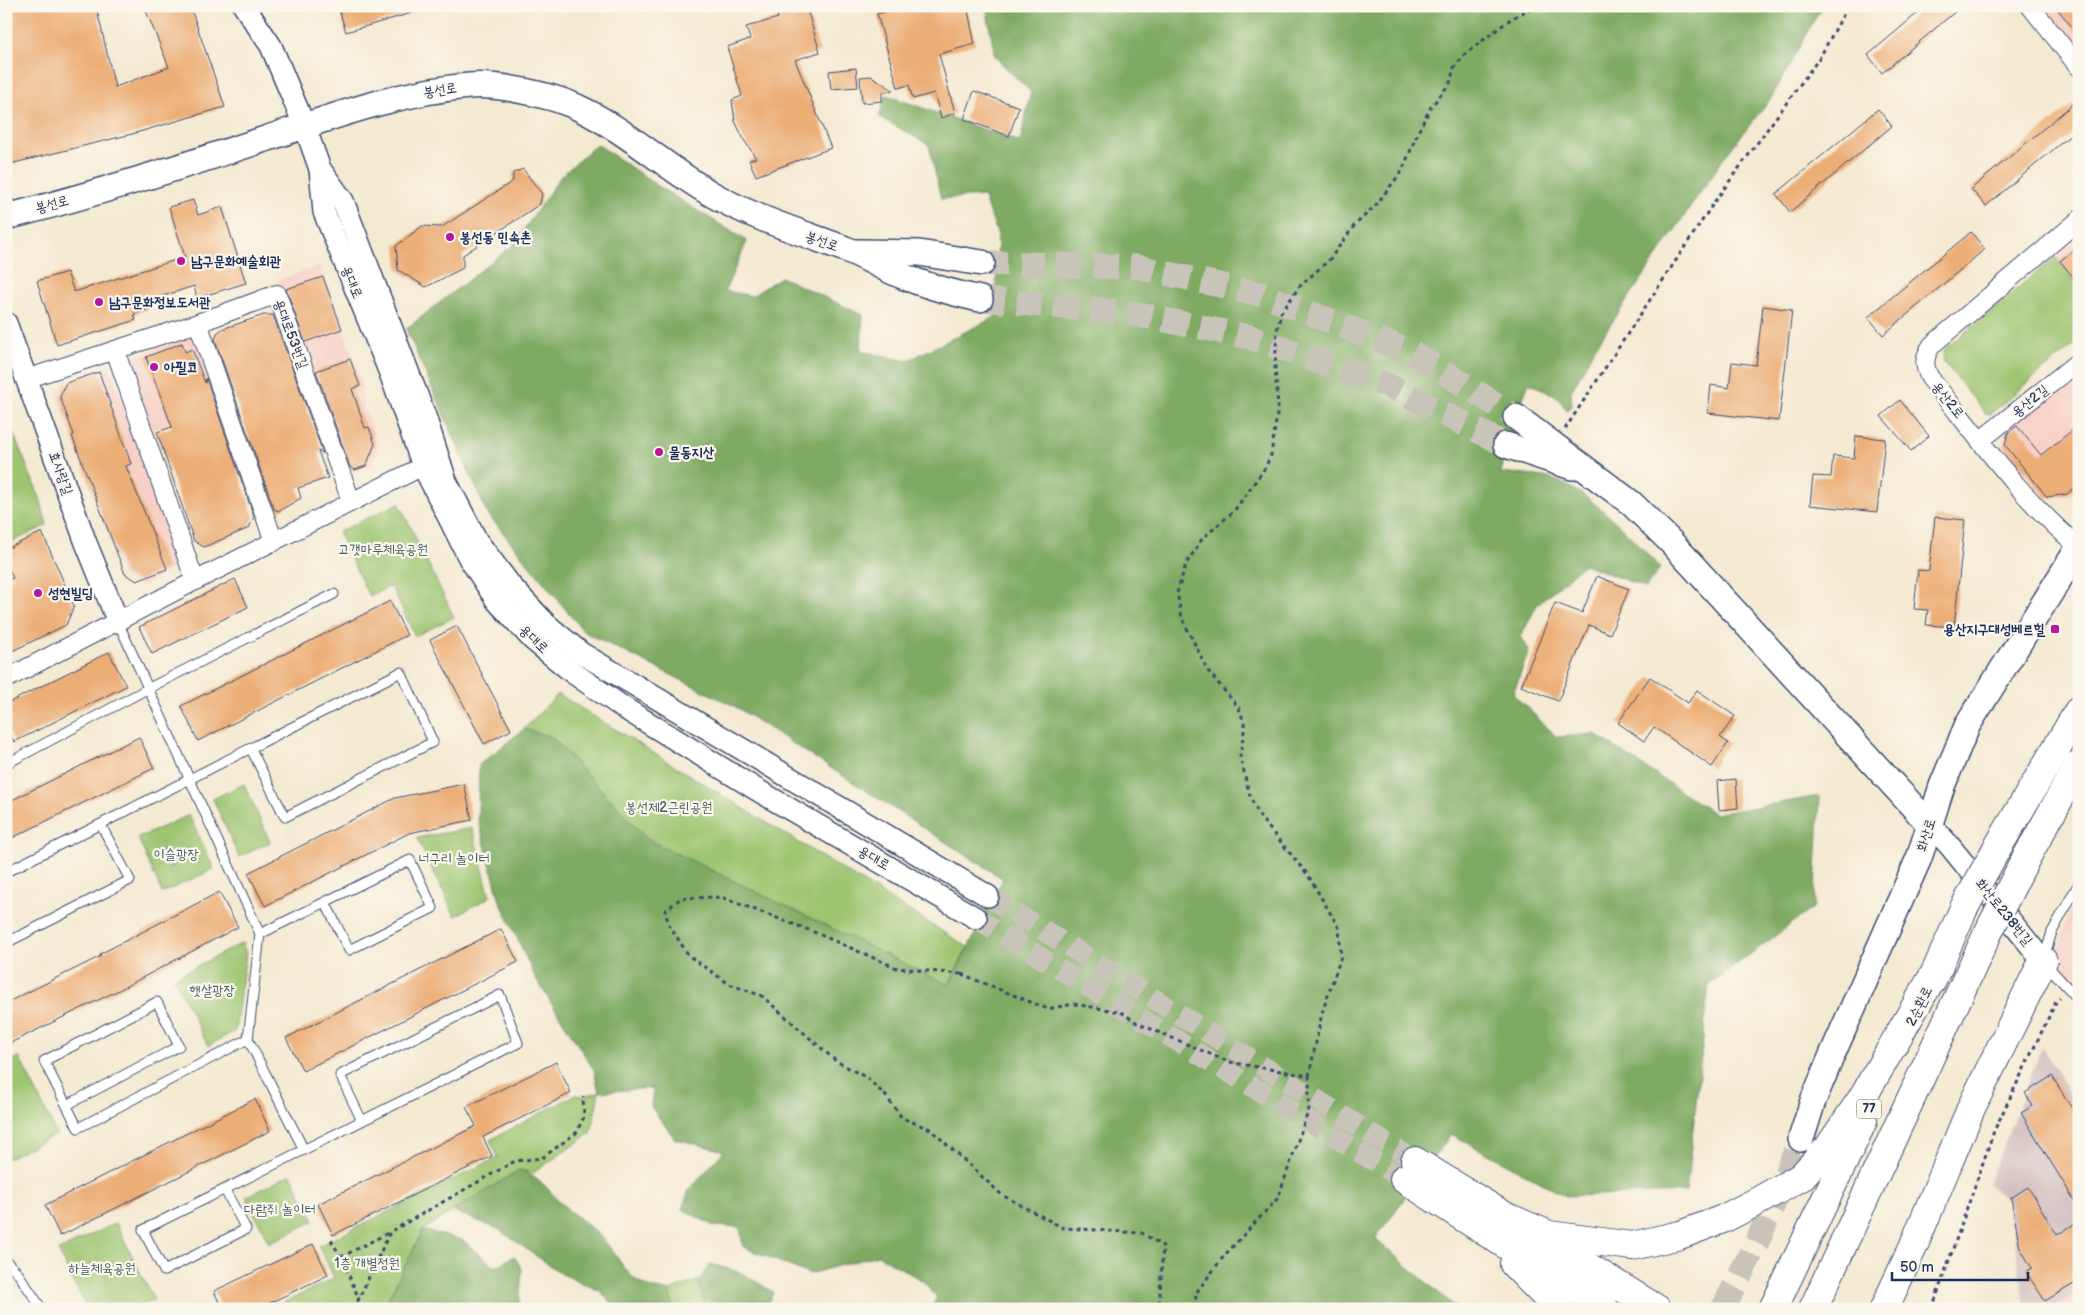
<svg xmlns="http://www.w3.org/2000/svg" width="2085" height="1315" viewBox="0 0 2085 1315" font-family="'Balsamiq Sans','Poor Story',sans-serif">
	<rect width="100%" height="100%" fill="#fbf7ec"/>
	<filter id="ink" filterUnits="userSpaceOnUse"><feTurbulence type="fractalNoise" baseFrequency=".02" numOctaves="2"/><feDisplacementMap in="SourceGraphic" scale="10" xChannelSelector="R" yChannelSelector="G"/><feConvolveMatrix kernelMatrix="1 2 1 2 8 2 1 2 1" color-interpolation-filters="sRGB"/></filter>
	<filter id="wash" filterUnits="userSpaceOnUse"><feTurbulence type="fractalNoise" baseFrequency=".0096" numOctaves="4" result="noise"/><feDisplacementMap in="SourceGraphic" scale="20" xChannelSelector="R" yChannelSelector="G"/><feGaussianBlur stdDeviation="1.12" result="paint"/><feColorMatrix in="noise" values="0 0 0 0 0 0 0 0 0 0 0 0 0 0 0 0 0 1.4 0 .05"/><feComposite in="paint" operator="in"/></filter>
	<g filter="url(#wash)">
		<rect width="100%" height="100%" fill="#f4e9d1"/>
		<g fill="#f7d1c7">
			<polygon points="2044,6 2079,6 2079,49"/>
			<polygon points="2079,238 2079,286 2055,257"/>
			<polygon points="321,266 363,385 362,401 378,444 376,456 369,467 353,473 343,467 277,280"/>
			<polygon points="188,337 196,341 220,406 153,430 130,365 133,357"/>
			<polygon points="105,368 112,373 178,562 174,568 141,587 123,577 57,396 64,381"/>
			<polygon points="2079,369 2079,493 2046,500 2002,446 2005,429"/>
			<polygon points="2079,897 2079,993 2053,962 2068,917"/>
			<polygon points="2079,1291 2079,1309 2051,1309 2077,1292"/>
		</g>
		<polygon fill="#d2bfc0" points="2042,1047 2079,1109 2079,1291 2051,1309 2025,1306 2025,1309 2019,1309 2025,1306 2008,1201 1988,1184"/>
		<g fill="#9dc46f" stroke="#5c7a66">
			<polygon points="2055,257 2079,286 2079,341 1990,414 1985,413 1944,362 1943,353 1946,348"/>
			<polygon points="9,423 40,498 47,525 6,545 6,425"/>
			<polygon points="399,503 454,617 415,636 391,586 369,596 338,532"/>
			<polygon points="558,694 968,947 948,985 646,839 552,738 524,729"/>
			<polygon points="244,784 270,842 239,857 213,799"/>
			<polygon points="189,815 214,869 162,893 138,838"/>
			<polygon points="472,828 490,897 455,916 417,838"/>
			<polygon points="242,943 246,953 235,1031 208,1046 174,978"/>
			<polygon points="19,1057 57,1134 6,1159 6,1063"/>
			<polygon points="599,1092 591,1133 533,1173 519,1170 423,1230 383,1309 271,1309 334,1278 319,1246 498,1157 490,1140 575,1095 583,1096"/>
			<polygon points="291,1174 314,1221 269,1243 246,1197"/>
			<polygon points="116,1223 154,1300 136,1309 87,1309 58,1251"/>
			<polygon points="699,1280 705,1309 674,1309 669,1291"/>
		</g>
		<g fill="#7eaa62" stroke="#4c6c60">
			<path d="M986,6H1822L1772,97L1726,155L1594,349L1571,392L1572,405L1567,410L1555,395L1529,383L1512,427L1501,473C1519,475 1537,474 1554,480C1588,490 1636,541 1660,568L1646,588L1584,564L1537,605L1521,636L1529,651L1513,694L1557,737L1595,734L1715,814L1820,796L1814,907L1709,985L1686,1192L1566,1196L1451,1134L1375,1239L1458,1309H929L937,1298L923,1281L878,1255L809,1274L743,1247L740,1227L714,1226L682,1209L689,1190L724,1151L675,1139L651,1107L653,1088L599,1092L594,1070L536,979L500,901L478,819L479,765L524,729L552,737L647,839L949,985L1003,879L736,707L584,632L487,513L406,329L513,245L561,176L597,144L661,188L747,241L725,291L752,296L781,277L863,315L861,351L907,361L995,317L998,235L983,196L941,199L929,145L879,117L886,95L1020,142L1031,92L995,57Z"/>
			<path d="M519,1170C539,1175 546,1188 560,1202C573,1215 588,1224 601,1237C626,1263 625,1287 669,1291L674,1309H616L600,1291L562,1274L498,1229L453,1211Z"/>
			<polygon points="423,1230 462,1240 495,1267 514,1256 522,1269 519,1309 383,1309"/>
			<polygon points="711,1264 742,1273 773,1292 768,1306 764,1309 705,1309 699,1280"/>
		</g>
		<polygon fill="#64a0d5" stroke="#40689a" points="162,849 166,856 173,859 176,854 180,855 171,869 169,866 172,861 164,858 159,859 156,856"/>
		<g id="blocks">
			<g fill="#ecae77">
				<polygon points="6,6 96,6 115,87 169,67 144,6 190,6 225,107 132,134 6,165"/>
				<polygon points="338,6 421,6 422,10 346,32"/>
				<polygon points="775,6 806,6 820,52 795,60 831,148 756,176 749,160 756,158 744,140 735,121 732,100 742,96 727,47 750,39 746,27 778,18"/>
				<polygon points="906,6 967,6 975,44 939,54 955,113 941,118 934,93 913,99 909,85 898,88 877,14"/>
				<polygon points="1926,6 1962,6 1882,73 1868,55"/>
				<polygon points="2055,6 2079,6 2079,36"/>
				<polygon points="856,68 858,87 831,89 829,71"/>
				<polygon points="871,76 893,90 882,93 882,101 862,103 860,77"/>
				<polygon points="974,91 1019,107 1009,136 964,119"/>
				<polygon points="2079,99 2079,128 1986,206 1971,189"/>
				<polygon points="1878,109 1892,126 1790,212 1776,194"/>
				<polygon points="523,169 542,194 540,204 463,255 463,268 426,287 398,270 396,246 422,226 442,227 513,181 513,173"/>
				<polygon points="193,200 198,215 222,207 246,283 197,298 194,286 147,301 149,309 134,314 136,320 57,345 37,281 67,272 74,292 185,257 169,207"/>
				<polygon points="1971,232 1985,249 1883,335 1868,317"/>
				<polygon points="2079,246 2079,284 2060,261"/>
				<polygon points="323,277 342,329 305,342 286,289"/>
				<polygon points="1763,306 1792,310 1779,421 1708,413 1711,385 1729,388 1732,362 1756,365"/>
				<polygon points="264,315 273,315 323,453 318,451 328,478 298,488 301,498 279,511 274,509 215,340 217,333 222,329"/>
				<polygon points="182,343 185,352 192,349 205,383 206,378 254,517 249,528 204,547 194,541 157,432 172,427 146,357"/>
				<polygon points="350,359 360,386 352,389 365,428 369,427 375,444 366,466 355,470 350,467 316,371"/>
				<polygon points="99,372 131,464 126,466 167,569 137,581 125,574 72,436 74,435 60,397 66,383"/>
				<polygon points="1900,400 1929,436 1911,451 1881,416"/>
				<polygon points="2079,425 2079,484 2067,494 2047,497 2005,445 2008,433 2017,426 2041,455"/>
				<polygon points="1856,436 1885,439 1877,512 1810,505 1813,476 1831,477 1833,456 1854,458"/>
				<polygon points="1935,517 1965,520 1954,627 1926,625 1928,610 1914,609 1918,570 1929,571"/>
				<polygon points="42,532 74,606 66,625 6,654 6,581 13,578 6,563 6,549"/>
				<polygon points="1597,576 1629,589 1610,634 1589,625 1558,701 1521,686 1555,603 1582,613"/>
				<polygon points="235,579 248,607 152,654 139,627"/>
				<polygon points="390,601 407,635 198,741 181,706"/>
				<polygon points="457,626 511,730 484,744 430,640"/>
				<polygon points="109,652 126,686 14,742 6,726 6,704"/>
				<polygon points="1650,677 1688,703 1697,690 1735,716 1720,737 1728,743 1712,767 1654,727 1644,741 1618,723"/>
				<polygon points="139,737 154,768 6,841 6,803"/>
				<polygon points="1736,779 1738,808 1719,810 1717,781"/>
				<polygon points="464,784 472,820 409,833 265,906 248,873 395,798"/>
				<polygon points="219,892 238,927 119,990 6,1045 6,1003 101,956 100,954"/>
				<polygon points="501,929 518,962 303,1071 286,1038"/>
				<polygon points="556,1062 571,1093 483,1137 492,1156 333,1235 318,1204 476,1126 466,1107"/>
				<polygon points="2052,1076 2079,1120 2079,1208 2021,1113 2033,1106 2025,1093"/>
				<polygon points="255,1099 270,1131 60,1236 45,1205"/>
				<polygon points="2028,1187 2057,1235 2079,1221 2079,1281 2045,1301 2026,1272 2032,1268 2020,1248 2011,1198"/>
				<polygon points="313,1244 328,1275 257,1309 222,1309 214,1291"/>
			</g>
		</g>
	</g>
	<g filter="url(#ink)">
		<use href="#blocks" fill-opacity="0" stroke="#3c4b6f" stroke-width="1"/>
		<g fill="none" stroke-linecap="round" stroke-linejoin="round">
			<g stroke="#c9c4ba" stroke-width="21" stroke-dasharray="21 11" stroke-linecap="butt">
				<polyline points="988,896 1415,1161"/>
				<polyline points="976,918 1404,1179"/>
			</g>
			<g stroke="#c9c4ba" stroke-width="25" stroke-dasharray="25 12" stroke-linecap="butt">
				<polyline points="982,263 1138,267 1260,294 1411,352 1516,417"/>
				<polyline points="980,299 1130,313 1250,337 1387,385 1506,445"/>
				<polyline points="1723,1309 1757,1242 1801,1139"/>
			</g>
			<g stroke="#3c4b6f" stroke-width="11">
				<g id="service">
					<polyline points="6,194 13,215"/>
					<polyline points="118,622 260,934 248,1039 304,1150"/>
					<polyline points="6,764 149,688 334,594"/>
					<polyline points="6,872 401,672 433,742 285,817 251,749"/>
					<polyline points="2079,883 2052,932 2043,961 2079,1000"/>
					<polyline points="260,934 410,860 433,908 349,950 325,902"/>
					<polyline points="6,943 130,880 101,825"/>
					<polyline points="67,1105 179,1046 157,1002 44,1061 78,1128 248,1039"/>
					<polyline points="225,1190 246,1229 164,1271 143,1230 518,1043 500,995 340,1075 362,1121"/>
					<polyline points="6,1261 17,1272 42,1309"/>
				</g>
			</g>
			<g stroke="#3c4b6f" stroke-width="20">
				<g id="minor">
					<polyline points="2030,6 2079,67"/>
					<path d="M2079,220L1932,345C1924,357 1923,365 1930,378C1977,436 2022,500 2079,547"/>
					<polyline points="198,323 274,542"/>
					<polyline points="115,350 195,581"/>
					<polyline points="26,379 198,323 277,294 351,501"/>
					<polyline points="1981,440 2079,361"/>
					<polyline points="6,679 195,581 423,466"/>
				</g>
			</g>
			<g stroke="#3c4b6f" stroke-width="24">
				<g id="tertiary">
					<polyline points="244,6 271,46 305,127 320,169 324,212 390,373 423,466 469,558 497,601 533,640 572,672 624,708 759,791 976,918"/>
					<polyline points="320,169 343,201 425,416 446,481 477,541 511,586 546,624 581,653 988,896"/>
					<polyline points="6,323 86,543 118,622"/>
					<polyline points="1929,824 1949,845 2043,961"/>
				</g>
			</g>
			<g stroke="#3c4b6f" stroke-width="28">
				<g id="secondary">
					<path d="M6,217C93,195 177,168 262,140C329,118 398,92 469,86C497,83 556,96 581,109C627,131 664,166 708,192C752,218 801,232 848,250C866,257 882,268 900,275C926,286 953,293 980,299"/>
					<polyline points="859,252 919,253 982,263"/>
					<polyline points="1516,417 1631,503 1671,542 1929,824"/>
					<polyline points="1506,445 1572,467"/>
					<polyline points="1801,1139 1813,1101 1832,1055 1919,858 1942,786 1967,726 2079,547"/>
				</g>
			</g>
			<g stroke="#3c4b6f" stroke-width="30">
				<g id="trunk">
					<polyline points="1996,850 2079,710"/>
					<polyline points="2025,860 2079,764"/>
					<polyline points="1931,982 1964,908"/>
					<polyline points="1415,1161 1657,1309"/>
					<polyline points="1404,1179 1605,1309"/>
					<polyline points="1495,1212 1549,1235 1632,1246 1680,1235 1723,1219 1758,1201 1801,1177 1829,1147 1861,1100 1939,966"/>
					<polyline points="1514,1264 1558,1309"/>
					<polyline points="1773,1309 1863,1121"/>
					<polyline points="1813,1309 1987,935"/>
					<polyline points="1884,1309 1913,1247 1972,1106 2043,961"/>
				</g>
			</g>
			<g stroke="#3c4b6f" stroke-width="3" stroke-dasharray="4 4" stroke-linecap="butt">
				<polyline points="1565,429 1715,201 1820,57 1848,6"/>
				<polyline points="961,974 897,968 809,930 721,897 681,898 665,911 669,925 689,956 729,984 762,996 836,1061 867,1078 885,1095 902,1118 930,1129 1002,1195 1063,1228 1142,1233 1163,1246 1159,1309"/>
				<polyline points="961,974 1048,1009 1074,1004 1121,1012 1137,1023 1229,1062 1309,1076 1309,1109 1278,1198 1224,1256 1196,1293 1195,1309"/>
				<polyline points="1309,1076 1322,1013 1341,957 1339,928 1308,875 1260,817 1250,796 1240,756 1245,725 1239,708 1208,671 1182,618 1177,593 1186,564 1202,539 1234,511 1265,468 1271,455 1278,407 1275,368 1277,330 1281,313 1299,287 1330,259 1354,226 1376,205 1402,171 1419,130 1431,107 1450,83 1454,68 1465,54 1512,18 1536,6"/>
				<polyline points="331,1240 341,1257 359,1299"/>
				<polyline points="341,1257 390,1232"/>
				<polyline points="354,1309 390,1232 515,1161 542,1158 576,1133 584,1117 583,1096"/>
				<polyline points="1932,1309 1994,1131 2056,1002 2060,998"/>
			</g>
			<use href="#service" stroke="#fff" stroke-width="9"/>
			<use href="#minor" stroke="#fff" stroke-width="18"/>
			<use href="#tertiary" stroke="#fff" stroke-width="21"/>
			<use href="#secondary" stroke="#fff" stroke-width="25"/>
			<use href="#trunk" stroke="#fff" stroke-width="28"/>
			<g stroke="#3c4b6f" stroke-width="30" stroke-linecap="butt">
				<g id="trunk-bridge">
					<polyline points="1964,908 1996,850"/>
					<polyline points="1987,935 2025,860"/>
				</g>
			</g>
			<use href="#trunk-bridge" stroke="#fff" stroke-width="28"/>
		</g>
	</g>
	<g fill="#b5179e" stroke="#fbf7ec" stroke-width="2">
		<circle cx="450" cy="237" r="5"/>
		<circle cx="181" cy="261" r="5"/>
		<circle cx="99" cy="302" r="5"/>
		<circle cx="154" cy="367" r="5"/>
		<circle cx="659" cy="452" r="5"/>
		<circle cx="38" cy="593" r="5"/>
		<rect x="2050" y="624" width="10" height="10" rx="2.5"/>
	</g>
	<g text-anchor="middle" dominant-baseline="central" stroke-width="4.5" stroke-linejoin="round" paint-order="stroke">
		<rect fill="#fbf7ec" stroke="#5e6b89" stroke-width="1" x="1856.5" y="1099.5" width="25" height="19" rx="4"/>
		<g font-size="12" font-weight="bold" fill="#1b2f5e">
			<text x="1869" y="1109">77</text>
		</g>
		<g font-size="14" fill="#1b2f5e" stroke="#fbf7ec">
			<text transform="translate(440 90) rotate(-9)">봉선로</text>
			<text transform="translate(52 204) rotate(-15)">봉선로</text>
			<text transform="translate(822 241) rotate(20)">봉선로</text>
			<text transform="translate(352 282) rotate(67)">용대로</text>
			<text transform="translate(291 334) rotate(69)">용대로53번길</text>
			<text transform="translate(1948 400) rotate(51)">용산2로</text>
			<text transform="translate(2030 401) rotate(-39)">용산2길</text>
			<text transform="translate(61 473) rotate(70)">효사랑길</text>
			<text transform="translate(534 639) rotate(43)">용대로</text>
			<text transform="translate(1926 835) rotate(-73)">화산로</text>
			<text transform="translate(874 858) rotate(30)">용대로</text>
			<text transform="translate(2004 912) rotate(51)">화산로238번길</text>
			<text transform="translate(1919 1006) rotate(-64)">2순환로</text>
		</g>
		<g font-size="14" font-weight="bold" fill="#1b2f5e" stroke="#fbf7ec" text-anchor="start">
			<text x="460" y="237">봉선동 민속촌</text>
			<text x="191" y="261">남구문화예술회관</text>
			<text x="109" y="302">남구문화정보도서관</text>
			<text x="164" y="367">아필코</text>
			<text x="669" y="452">물동지산</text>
			<text x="48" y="593">성현빌딩</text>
			<text x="2045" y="629" text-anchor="end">용산지구대성베르힐</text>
		</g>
		<g font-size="14" fill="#425c63" stroke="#fbf7ec">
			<text x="383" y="549">고갯마루체육공원</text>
			<text x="669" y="807">봉선제2근린공원</text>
			<text x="176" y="854">이슬광장</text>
			<text x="454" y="858">너구리 놀이터</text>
			<text x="212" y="990">햇살광장</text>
			<text x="280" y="1209">다람쥐 놀이터</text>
			<text x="367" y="1263">1층 개별정원</text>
			<text x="102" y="1268">하늘체육공원</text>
		</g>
	</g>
	<rect width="2085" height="1315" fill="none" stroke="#fbf7ec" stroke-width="25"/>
	<path d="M1892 1272v8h136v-8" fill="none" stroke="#1b2f5e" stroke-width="2.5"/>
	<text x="1900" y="1272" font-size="15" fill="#1b2f5e" stroke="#fbf7ec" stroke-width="4" paint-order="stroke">50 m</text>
</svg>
